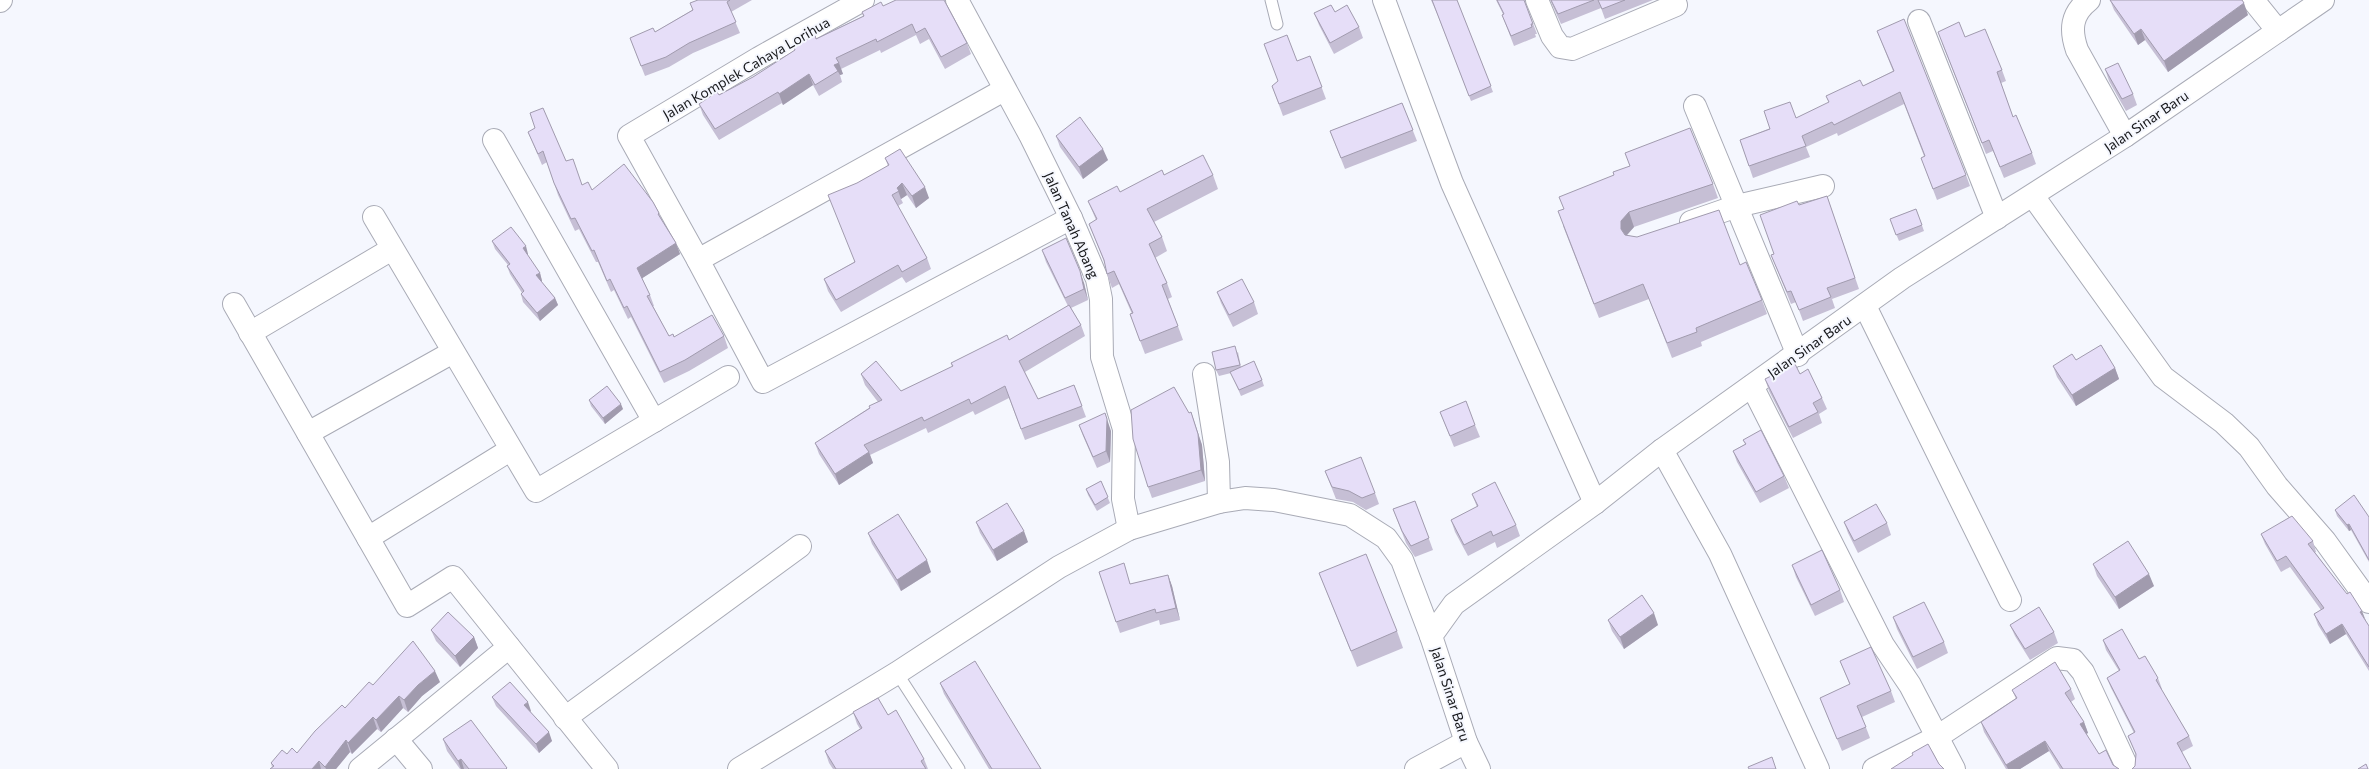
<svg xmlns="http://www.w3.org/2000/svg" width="2369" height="769" viewBox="0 0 2369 769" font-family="Commissioner,sans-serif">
	<rect width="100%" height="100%" fill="#f5f7fe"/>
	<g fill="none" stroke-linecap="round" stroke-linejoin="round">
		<g stroke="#a9abb6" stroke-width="13">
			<g id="service">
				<polyline points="1271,0 1277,24"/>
				<polyline points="897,673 959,769"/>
			</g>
		</g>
		<g stroke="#a9abb6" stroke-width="24">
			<g id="minor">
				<polyline points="957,0 1030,135 1071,218 1097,279 1101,299 1102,357 1124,429 1123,499 1129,529"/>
				<polyline points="1384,0 1452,183 1595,503"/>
				<polyline points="1537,0 1552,36 1560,47 1572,49 1676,5 1674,0"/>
				<path d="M2089,0C2071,14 2070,30 2077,50L2125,136"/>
				<polyline points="2253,0 2278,31"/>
				<polyline points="0,1 1,0"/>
				<polyline points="1919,21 1997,218"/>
				<polyline points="1004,90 698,260 763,382 1071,218"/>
				<polyline points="1695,106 1798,355"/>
				<polyline points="494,140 654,421"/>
				<polyline points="2033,196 2163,377 2224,423 2249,447 2277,486 2325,541 2369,602"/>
				<polyline points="374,217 536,491 728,377"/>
				<polyline points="1691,222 1737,206 1823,186"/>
				<polyline points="698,260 629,136 759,58 863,0"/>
				<polyline points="234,304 407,606 453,577 607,769"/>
				<polyline points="1865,306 2010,600"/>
				<polyline points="250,333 392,249"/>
				<polyline points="1204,374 1218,462 1219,502 1245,498 1274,500 1350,515 1386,538 1402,560 1431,636"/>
				<polyline points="1752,386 1883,645 1910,685 1954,769"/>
				<polyline points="308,433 453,352"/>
				<polyline points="1662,450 1720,554 1818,769"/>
				<polyline points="368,538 510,450"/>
				<polyline points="565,718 800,546"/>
				<polyline points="396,739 421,769"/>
				<polyline points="360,769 509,647"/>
				<polyline points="739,769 897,673 1059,567 1129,529 1219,502"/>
				<polyline points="1416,769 1466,742"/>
				<polyline points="1479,769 1466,742 1431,636 1454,604 1595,503 1662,450 1902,278 2125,136 2323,0"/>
				<polyline points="1874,769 1937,737 2057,658 2073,660 2083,672 2128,769"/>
			</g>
		</g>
		<use href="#service" stroke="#fff" stroke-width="11"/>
		<use href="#minor" stroke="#fff" stroke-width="22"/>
	</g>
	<g fill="#c6bfd5">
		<polygon points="698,0 752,0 731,12 740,33 693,53 669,67 645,76 630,38 655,32 692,10"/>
		<polygon points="1431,0 1457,0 1493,92 1471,101 1438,16"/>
		<polygon points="1496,0 1524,0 1537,34 1535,34 1536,37 1514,46 1502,15 1503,14"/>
		<polygon points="1550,0 1653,0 1605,19 1601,8 1561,24"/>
		<polygon points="2110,0 2248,15 2168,72 2145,40 2138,45 2114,10"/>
		<polygon points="883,6 967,43 971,54 945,69 929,39 920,44 916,35 881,53 880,50 841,69 843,74 840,75 842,82 819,96 813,85 783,105 782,103 719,140 703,115 699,104 719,95 753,77 795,50 794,47 816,39 863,16 862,12"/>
		<polygon points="1335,12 1359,27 1363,38 1334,54 1319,25 1314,13"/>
		<polygon points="1877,31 1966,175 1970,186 1937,200 1921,158 1924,156 1904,104 1838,136 1837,133 1806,147 1810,157 1753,178 1740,140 1796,118 1829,103 1826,96 1863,86 1893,71"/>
		<polygon points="1965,37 2002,70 2006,81 2001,83 2013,117 2032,153 2036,164 2004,178 1993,151 1986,154 1942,43"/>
		<polygon points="1310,56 1326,99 1283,116 1272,86"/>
		<polygon points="2105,69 2133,94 2137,105 2126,111 2109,81"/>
		<polygon points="1402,103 1417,141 1345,169 1330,131"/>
		<polygon points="528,132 566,161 582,185 592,190 659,213 662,221 676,243 680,254 642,278 650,295 654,306 653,306 669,336 674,337 724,336 728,348 689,371 664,383 631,317 628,319 614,290 611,292 598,262 596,262 579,229 575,231 558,195 547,162 542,165"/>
		<polygon points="1056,136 1108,160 1083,179 1060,147"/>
		<polygon points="885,158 929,198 916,208 907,195 901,199 903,203 898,206 927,258 931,269 906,283 902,277 841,312 828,291 824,279 854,262 857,183 888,166"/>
		<polygon points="1164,175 1213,175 1218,189 1154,222 1162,237 1167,251 1155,258 1167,283 1172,297 1168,299 1183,340 1145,354 1130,314 1132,314 1119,284 1112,288 1107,274 1105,264 1089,224 1096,220 1088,201 1120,192"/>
		<polygon points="1713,184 1718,198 1634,227 1627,235 1740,265 1762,300 1767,314 1701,342 1702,346 1672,358 1649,299 1599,318 1563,226 1564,209"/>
		<polygon points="1827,196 1859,289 1832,299 1835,308 1803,321 1796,302 1791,304 1771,255 1774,254 1799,205"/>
		<polygon points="1916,209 1924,231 1899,241 1890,219"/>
		<polygon points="492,241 528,254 527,255 540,273 542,281 541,282 555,298 558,305 540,321 523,302 521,294 522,293 510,274 507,266 508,265 495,249"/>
		<polygon points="1042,250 1084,283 1088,300 1071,308 1081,325 1085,336 1025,372 1038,399 1074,385 1086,417 1025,440 1009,398 975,415 973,411 928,433 926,428 870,455 873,463 839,485 819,454 815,443 878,402 865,385 861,374 901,391 952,367 951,363 1009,340 1068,306 1046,262"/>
		<polygon points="1217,292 1254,302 1258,314 1233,327 1221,303"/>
		<polygon points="1238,352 1241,367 1262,380 1264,386 1241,396 1231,373 1219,376 1216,370"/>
		<polygon points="2076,360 2115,368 2119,379 2076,406 2057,377 2053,366"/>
		<polygon points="1800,374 1822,398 1827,409 1819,414 1822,423 1793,438 1769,391 1765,379"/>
		<polygon points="589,400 623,409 605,424 591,406"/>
		<polygon points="1191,412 1202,445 1205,481 1152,498 1148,487 1189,413"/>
		<polygon points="1440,412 1475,425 1480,437 1454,447"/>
		<polygon points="1079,425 1111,431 1110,462 1097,468 1083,436"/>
		<polygon points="1743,440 1784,476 1789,488 1760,503 1737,462 1733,451 1745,444"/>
		<polygon points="1325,471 1375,493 1379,504 1366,510 1353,502 1336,499"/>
		<polygon points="1101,481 1110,503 1097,511 1088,495 1086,489"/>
		<polygon points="1472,494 1516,525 1520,536 1497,548 1495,542 1468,556 1455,532 1451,520 1477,507"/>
		<polygon points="1415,501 1433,550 1415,557 1406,543 1393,509"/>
		<polygon points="2335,510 2369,517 2369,562 2351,530 2349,531 2337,516"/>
		<polygon points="976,522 1028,542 997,561 980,533"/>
		<polygon points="1844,522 1887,523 1891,535 1858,553 1848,533"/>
		<polygon points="868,533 931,572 901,591 872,544"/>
		<polygon points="2261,534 2313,541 2316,552 2315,552 2369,626 2369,671 2346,634 2330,644 2318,625 2314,614 2321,610 2290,567 2281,572 2265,544"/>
		<polygon points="2093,564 2154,586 2119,609 2097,576"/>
		<polygon points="1792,565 1840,590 1844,602 1815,616 1796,577"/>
		<polygon points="1099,572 1131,584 1168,575 1172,586 1180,620 1160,625 1159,620 1120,633"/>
		<polygon points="1319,573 1397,631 1403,648 1357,667"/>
		<polygon points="1893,617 1944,642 1948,653 1917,669 1897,629"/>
		<polygon points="1608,620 1658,625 1624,649 1612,631"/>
		<polygon points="2010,625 2054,632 2058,643 2030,660 2015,636"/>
		<polygon points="431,630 474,637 478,648 460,667 436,641"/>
		<polygon points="2103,640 2139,659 2158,678 2162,689 2161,689 2189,736 2193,746 2182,752 2135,766 2136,755 2128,736 2134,733 2111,688 2107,678 2119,671 2106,650"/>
		<polygon points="1840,661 1891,691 1895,702 1862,717 1870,738 1842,751 1820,698 1850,685"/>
		<polygon points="440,682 422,696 408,712 403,708 381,732 377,729 352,754 350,752 336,769 270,769 272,767 271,763 287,754 297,753 345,708 373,685"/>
		<polygon points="940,683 1041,769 989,769 944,694"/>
		<polygon points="2071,689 2075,699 2071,702 2084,722 2088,733 2086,734 2099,754 2119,769 2060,769 2049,751 2020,769 2006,769 1984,732 1981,722 2016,699 2012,690"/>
		<polygon points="492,697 531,711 530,711 552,741 539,753 496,706"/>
		<polygon points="853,712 888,715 924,759 928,769 833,769 829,763 825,751 860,729 857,724"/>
		<polygon points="443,739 507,769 460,769 447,751"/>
	</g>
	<g fill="#a19bae">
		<polygon points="2244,3 2248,15 2168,72 2164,61"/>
		<polygon points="2141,29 2145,40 2138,45 2134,34"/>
		<polygon points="839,63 843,74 840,75 834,65"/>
		<polygon points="809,74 813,85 783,105 779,94"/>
		<polygon points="1103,149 1108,160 1083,179 1079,167"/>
		<polygon points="902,183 907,195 901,199 897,188"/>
		<polygon points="925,187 929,198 916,208 912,196"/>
		<polygon points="1629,212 1634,227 1626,236 1621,229 1621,221"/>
		<polygon points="676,243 680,254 641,279 637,268"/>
		<polygon points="526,246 528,254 526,256 523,248"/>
		<polygon points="1080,271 1084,283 1088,300 1084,289"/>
		<polygon points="540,273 542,281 539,283 536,275"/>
		<polygon points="555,298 558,305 540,321 537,313"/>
		<polygon points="2115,368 2119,379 2076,406 2072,395"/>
		<polygon points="621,404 623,409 605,424 603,418"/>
		<polygon points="1191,412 1202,445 1205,481 1201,470"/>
		<polygon points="1105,413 1111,431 1110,462 1106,451"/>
		<polygon points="869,452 873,463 839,485 835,474"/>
		<polygon points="2349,524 2351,530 2349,531 2347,525"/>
		<polygon points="1024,531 1028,542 997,561 993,550"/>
		<polygon points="927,560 931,572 901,591 897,580"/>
		<polygon points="2149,574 2154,586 2119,609 2115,597"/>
		<polygon points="1168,575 1172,586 1180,620 1176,608"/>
		<polygon points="2362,611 2366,621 2360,612"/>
		<polygon points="1654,613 1658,625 1624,649 1620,637"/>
		<polygon points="2342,624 2346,634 2330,644 2326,634"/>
		<polygon points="474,637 478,648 460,667 455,656"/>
		<polygon points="435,671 440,682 422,696 408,712 404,700 418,685"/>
		<polygon points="399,696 403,708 381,732 376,720"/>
		<polygon points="528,702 531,711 528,714 524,705"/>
		<polygon points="373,717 377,729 352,754 348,743"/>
		<polygon points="2084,722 2088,733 2084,735 2080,724"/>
		<polygon points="549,732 552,741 539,753 536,744"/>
		<polygon points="346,740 350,752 336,769 326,769 325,767"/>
		<polygon points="2045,741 2049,751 2020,769 2008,769 2006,765"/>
		<polygon points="461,759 464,769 461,769 458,761"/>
		<polygon points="319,761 321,769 312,769"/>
	</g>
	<g fill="#e6def8" stroke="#a19bae">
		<polygon points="698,0 730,0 727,2 736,22 689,43 666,57 641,66 630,38 653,28 655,32 693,10 690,3"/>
		<polygon points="896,0 944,0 967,43 941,57 925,28 916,33 912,24 877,42 876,39 836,58 839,63 834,65 838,71 815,85 809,74 779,94 778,92 715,129 699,104 717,92 719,95 753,77 795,50 794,47 815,35 816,39 864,16 862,12 881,2 883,6"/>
		<polygon points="1432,0 1457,0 1491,86 1469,96"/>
		<polygon points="1497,0 1524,0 1533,24 1531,24 1532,27 1511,36 1502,15 1504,14"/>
		<polygon points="1551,0 1594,0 1558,14"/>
		<polygon points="1598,0 1625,0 1602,9"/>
		<polygon points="2110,0 2242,0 2244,3 2164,61 2141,29 2134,34"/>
		<polygon points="1331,5 1335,12 1347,5 1359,27 1330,43 1314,13"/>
		<polygon points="1904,19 1966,175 1933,189 1921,158 1925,156 1900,92 1834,125 1832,122 1802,136 1806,146 1749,166 1740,140 1770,129 1764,111 1790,102 1796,118 1829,102 1826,96 1860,80 1863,86 1894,71 1877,31"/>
		<polygon points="1959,22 1965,37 1985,29 2002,70 1997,72 2013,117 2016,115 2032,153 2000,167 1989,140 1982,143 1938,32"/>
		<polygon points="1287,35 1297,61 1310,56 1322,87 1279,104 1272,86 1278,81 1264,44"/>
		<polygon points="2118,63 2133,94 2122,99 2105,69"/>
		<polygon points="1402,103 1413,130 1341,158 1330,131"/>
		<polygon points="543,108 566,161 573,159 582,185 588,182 592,190 624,164 653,202 659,213 658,214 676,243 637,268 650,295 647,296 669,336 673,334 674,337 712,315 724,336 685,360 660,372 627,306 624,308 610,279 607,281 594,250 592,251 575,218 571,219 554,183 543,151 538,154 528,132 535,128 530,113"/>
		<polygon points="1080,117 1103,149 1079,167 1056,136"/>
		<polygon points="1690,128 1713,184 1629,212 1621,221 1621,229 1625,235 1637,237 1719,210 1740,265 1746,262 1762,300 1696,328 1697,332 1667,343 1643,284 1594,304 1558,211 1564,209 1559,197 1614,175 1613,172 1630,166 1625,153"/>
		<polygon points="900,149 925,187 912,196 902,183 897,188 899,191 892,195 927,258 902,272 898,265 836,300 824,279 855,262 828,195 857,183 889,165 885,158"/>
		<polygon points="1203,155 1213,175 1147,209 1162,237 1149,244 1167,283 1162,285 1178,326 1140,341 1130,314 1133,313 1114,271 1107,274 1104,260 1089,224 1097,219 1088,201 1117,186 1120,192 1162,170 1164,175"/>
		<polygon points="1827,196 1855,278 1827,288 1831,297 1799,310 1791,291 1787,292 1771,255 1774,254 1760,215 1797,201 1799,205"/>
		<polygon points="1916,209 1922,225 1896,235 1890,219"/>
		<polygon points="511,227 526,246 523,248 540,273 536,275 555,298 537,313 521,294 524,291 507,266 510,264 492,241"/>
		<polygon points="1066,238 1080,271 1084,289 1065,298 1042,250"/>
		<polygon points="1242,279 1254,302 1229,315 1217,292"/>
		<polygon points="1069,305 1081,325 1019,361 1038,399 1074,385 1082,406 1021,429 1005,386 971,404 969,399 924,421 922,417 864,445 869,452 835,474 815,443 870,408 869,406 882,400 861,374 876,361 901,391 953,366 951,363 1007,335 1009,340"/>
		<polygon points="2101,345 2115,368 2072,395 2053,366 2072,354 2076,360"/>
		<polygon points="1235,346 1240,365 1216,370 1212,352"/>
		<polygon points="1254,361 1262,380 1239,390 1230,372"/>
		<polygon points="1795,364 1800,374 1808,369 1822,398 1813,403 1818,412 1789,427 1765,379"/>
		<polygon points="607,386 621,404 603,418 589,400"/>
		<polygon points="1174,387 1189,413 1191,412 1198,434 1201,470 1148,487 1133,439 1131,410"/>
		<polygon points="1466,401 1475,425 1450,436 1440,412"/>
		<polygon points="1105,413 1107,419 1106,451 1093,457 1079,425"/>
		<polygon points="1761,430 1784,476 1756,492 1733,451 1746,444 1743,440"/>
		<polygon points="1361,457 1375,493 1362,498 1349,491 1332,487 1325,471"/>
		<polygon points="1101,481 1108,497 1095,505 1086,489"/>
		<polygon points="1495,482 1516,525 1493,536 1491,531 1464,545 1451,520 1478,506 1472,494"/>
		<polygon points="2354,495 2369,517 2369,560 2349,524 2347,525 2335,510"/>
		<polygon points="1415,501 1429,538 1411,546 1402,531 1393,509"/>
		<polygon points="1007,503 1024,531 993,550 976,522"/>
		<polygon points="1876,504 1887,523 1854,541 1844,522"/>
		<polygon points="898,514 927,560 897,580 868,533"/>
		<polygon points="2292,516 2313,541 2308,544 2347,594 2350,592 2362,611 2360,612 2369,626 2369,667 2342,624 2326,634 2314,614 2324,608 2286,556 2277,561 2261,534"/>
		<polygon points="2128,541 2149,574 2115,597 2093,564"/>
		<polygon points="1822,550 1840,590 1811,605 1792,565"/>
		<polygon points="1366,554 1397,631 1351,651 1319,573"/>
		<polygon points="1124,563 1130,584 1168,575 1176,608 1156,613 1155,609 1116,622 1099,572"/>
		<polygon points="1642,595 1654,613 1620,637 1608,620"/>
		<polygon points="1924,602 1944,642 1913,657 1893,617"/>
		<polygon points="2039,607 2054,632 2025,649 2010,625"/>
		<polygon points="448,612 474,637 455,656 431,630"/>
		<polygon points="2122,629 2139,659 2145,656 2158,678 2156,680 2189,736 2177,743 2191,769 2132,769 2135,766 2136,754 2128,736 2135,732 2107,678 2120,670 2103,640"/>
		<polygon points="413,641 435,671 418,685 404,700 399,696 376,720 373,717 348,743 346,740 325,767 319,761 312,769 270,769 274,766 271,763 282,750 287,754 292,748 297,753 315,731 342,705 345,708 369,682 373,685"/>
		<polygon points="1871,647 1891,691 1857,706 1866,727 1837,739 1820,698 1850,684 1840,661"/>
		<polygon points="975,661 1041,769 992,769 940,683"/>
		<polygon points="2055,662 2071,689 2065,693 2084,722 2080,724 2099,754 2106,750 2113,765 2119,769 2063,769 2045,741 2006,765 1981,722 2017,698 2012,690"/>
		<polygon points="510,682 528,702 524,705 549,732 536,744 492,697"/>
		<polygon points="878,698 888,715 896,710 924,759 921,761 926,769 836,769 825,751 862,728 853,712"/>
		<polygon points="471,720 507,768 506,769 469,769 461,759 458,761 443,739"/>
		<polygon points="1928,744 1939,764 1944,769 1891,769 1913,755 1912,753"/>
		<polygon points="1772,757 1776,769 1749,769 1748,767"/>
		<polygon points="2366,764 2368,769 2358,769"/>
	</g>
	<g text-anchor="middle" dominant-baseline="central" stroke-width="4" stroke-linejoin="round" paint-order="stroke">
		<g font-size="14" fill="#16171a" stroke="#f5f7fe">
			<text transform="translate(746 68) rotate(-30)">Jalan Komplek Cahaya Lorihua</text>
			<text transform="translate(2146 121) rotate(-34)">Jalan Sinar Baru</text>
			<text transform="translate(1072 225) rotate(66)">Jalan Tanah Abang</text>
			<text transform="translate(1809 346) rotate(-35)">Jalan Sinar Baru</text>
			<text transform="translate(1451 694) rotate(72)">Jalan Sinar Baru</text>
		</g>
	</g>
</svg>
